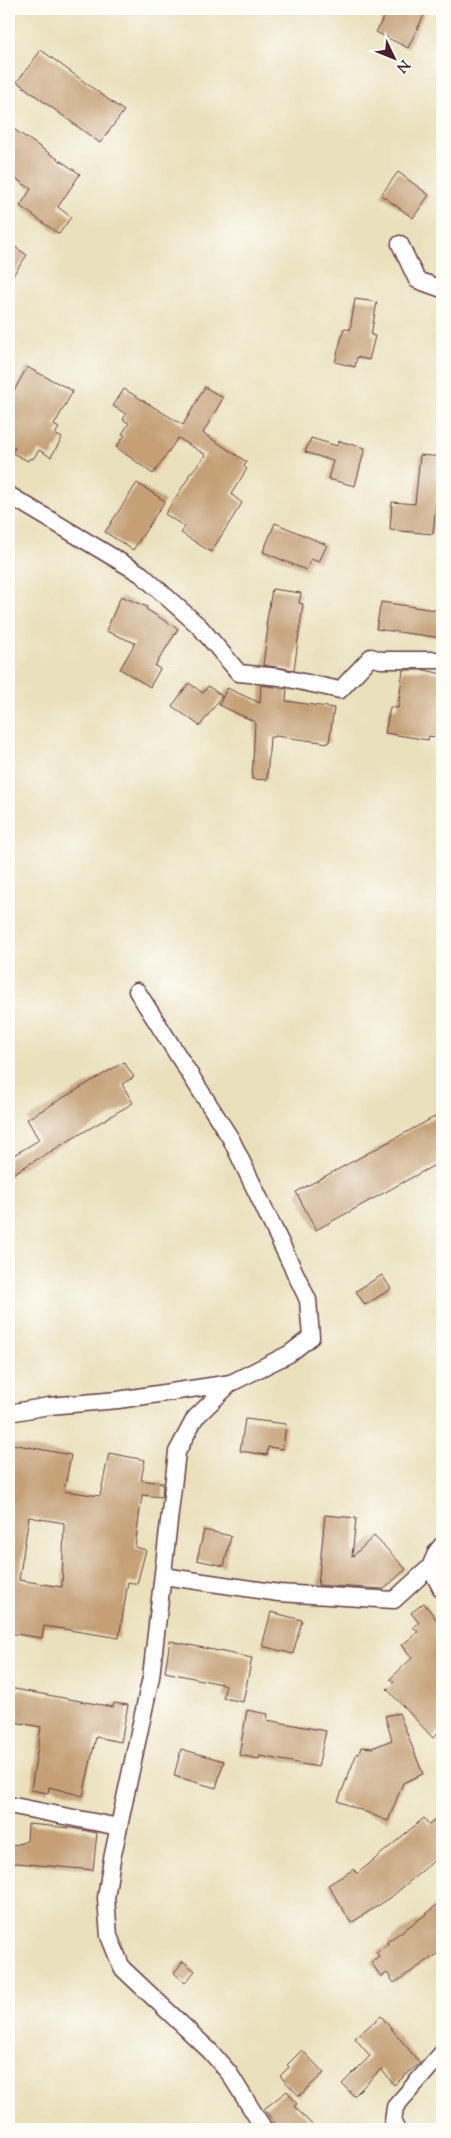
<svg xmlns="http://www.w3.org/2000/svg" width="451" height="2138" viewBox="0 0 451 2138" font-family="'Sorts Mill Goudy',serif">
	<rect width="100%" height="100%" fill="#fdfcf7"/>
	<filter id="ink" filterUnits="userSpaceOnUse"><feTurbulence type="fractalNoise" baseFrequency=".02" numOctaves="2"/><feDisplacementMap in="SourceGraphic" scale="10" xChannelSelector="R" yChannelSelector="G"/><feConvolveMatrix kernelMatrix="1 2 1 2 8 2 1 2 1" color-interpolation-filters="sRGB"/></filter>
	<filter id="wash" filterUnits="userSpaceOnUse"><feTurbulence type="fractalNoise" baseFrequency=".0096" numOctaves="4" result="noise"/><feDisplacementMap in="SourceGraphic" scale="20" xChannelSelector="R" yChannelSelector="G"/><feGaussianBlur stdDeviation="1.12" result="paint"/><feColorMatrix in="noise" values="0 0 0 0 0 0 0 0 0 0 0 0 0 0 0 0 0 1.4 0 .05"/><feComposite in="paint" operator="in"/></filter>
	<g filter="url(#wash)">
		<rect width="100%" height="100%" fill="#eae0bc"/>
		<g id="blocks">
			<g fill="#c5a077" fill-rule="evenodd">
				<polygon points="388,9 416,9 425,13 408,48 376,32"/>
				<polygon points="41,50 124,111 100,143 17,82"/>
				<polygon points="9,126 80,174 58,207 71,217 59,234 20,206 31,189 9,174"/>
				<polygon points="398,172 429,195 413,218 381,195"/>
				<polygon points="9,243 27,255 9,281"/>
				<polygon points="355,299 377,302 371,335 375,336 369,360 357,357 355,367 335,362 344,328 350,330"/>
				<polygon points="27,367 73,391 54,425 59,428 55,434 62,438 51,457 39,450 33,459 30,458 28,461 12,453 15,448 9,445 9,400"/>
				<polygon points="205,387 223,398 203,433 247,462 244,466 247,469 231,494 242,503 211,552 181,533 185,527 165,514 189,477 188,476 206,455 178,438 153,474 116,447 125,435 122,434 129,423 123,420 126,414 113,406 124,389 183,425"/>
				<polygon points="311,438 337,446 339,441 365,448 355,486 328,479 333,461 305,452"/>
				<polygon points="420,455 442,457 442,493 437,493 433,534 390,530 392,502 415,504"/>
				<polygon points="137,483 165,501 133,550 105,532"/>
				<polygon points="275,523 327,545 319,562 311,559 306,570 263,552"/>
				<polygon points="272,589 301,593 299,603 303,604 294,670 263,665 268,627 266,626"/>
				<polygon points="121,596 147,607 146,609 178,629 155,666 160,669 150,687 120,669 135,643 106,631"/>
				<polygon points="381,602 442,611 442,638 376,629"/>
				<polygon points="403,670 425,670 442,674 442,738 429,736 428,740 385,733 390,707 398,708"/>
				<polygon points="189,683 203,693 208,686 222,696 200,726 172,706"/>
				<polygon points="261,685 287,689 286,701 334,708 329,743 275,736 275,737 270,737 267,780 252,779 255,722 219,705 227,688 260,703"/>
				<polygon points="124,1062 134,1077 122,1084 133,1103 9,1176 9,1158 39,1140 27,1119"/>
				<polygon points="442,1113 442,1161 316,1230 296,1192"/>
				<polygon points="382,1275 391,1289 365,1305 356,1291"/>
				<polygon points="245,1419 286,1424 283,1449 268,1447 267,1455 240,1451"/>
				<path d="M12,1444L71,1455L64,1491L100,1496L109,1453L145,1460L141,1480L163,1483L162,1497L142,1495L135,1547L146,1550L137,1584L128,1582L119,1638L44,1626L42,1638L9,1633V1463ZM29,1517L64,1523L62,1587L19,1580Z"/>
				<polygon points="325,1515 356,1518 352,1557 374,1536 406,1569 384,1589 318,1585"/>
				<polygon points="204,1530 231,1536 224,1566 197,1560"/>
				<polygon points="424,1603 442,1627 442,1728 433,1738 387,1689 394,1682 390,1679 412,1658 402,1645 418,1632 413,1627 419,1623 411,1613"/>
				<polygon points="271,1612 302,1620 293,1654 262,1646"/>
				<polygon points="170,1641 252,1658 243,1702 223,1698 226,1685 165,1672"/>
				<polygon points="9,1688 113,1707 114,1703 128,1705 121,1742 96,1737 83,1796 49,1787 48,1793 31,1790 41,1727 9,1721"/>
				<polygon points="247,1710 268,1714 267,1720 326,1731 318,1767 260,1756 259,1759 239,1755"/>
				<polygon points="399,1713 423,1774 403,1783 388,1821 338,1801 357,1753 359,1754 361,1747 372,1748 392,1740 385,1716"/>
				<polygon points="181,1749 224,1761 216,1788 174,1776"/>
				<polygon points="442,1814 442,1854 390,1898 351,1923 328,1885 354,1869 357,1874 424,1818 429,1825"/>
				<polygon points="28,1824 71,1828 97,1833 93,1870 17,1863 9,1866 9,1847 27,1841"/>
				<polygon points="442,1900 442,1951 394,1983 387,1973 381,1977 371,1962 379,1956 376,1952 388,1944 387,1942 425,1915"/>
				<polygon points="183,1961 195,1971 185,1983 174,1973"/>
				<polygon points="381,2016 420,2063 394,2085 381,2069 354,2096 342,2084 370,2056 355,2038"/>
				<polygon points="302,2050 324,2073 299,2096 280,2076 289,2067 287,2065"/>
				<polygon points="287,2091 297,2104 294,2106 316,2129 279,2129 264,2109"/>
			</g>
		</g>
	</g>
	<g filter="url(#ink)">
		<use href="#blocks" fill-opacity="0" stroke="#623c41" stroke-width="1"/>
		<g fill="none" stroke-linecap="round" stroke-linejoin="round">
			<g stroke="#623c41" stroke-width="19">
				<g id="street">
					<polyline points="400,244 417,280 442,289"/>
					<polyline points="9,495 141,574 200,627 239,673 280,677 340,690 371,657 381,660 442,660"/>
					<polyline points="137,991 231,1139 308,1300 311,1337 289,1354 231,1383"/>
					<polyline points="9,1413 49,1406 118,1400 231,1383 195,1418 177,1452 151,1677 112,1859 106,1898 109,1936 122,1968 210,2051 229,2073 264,2129"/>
					<polyline points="430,1567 442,1590"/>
					<polyline points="163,1576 279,1593 394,1600 430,1567 437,1551 442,1545"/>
					<polyline points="9,1805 119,1827"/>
					<polyline points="396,2129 393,2122 395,2107 442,2053"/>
				</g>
			</g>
			<use href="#street" stroke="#fff" stroke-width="16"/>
		</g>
	</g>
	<rect width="451" height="2138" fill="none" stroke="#fdfcf7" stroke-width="30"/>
	<g transform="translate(394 58) rotate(133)" stroke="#fdfcf7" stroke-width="4" paint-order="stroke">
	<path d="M0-4L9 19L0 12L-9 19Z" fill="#4a1f2b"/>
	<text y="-8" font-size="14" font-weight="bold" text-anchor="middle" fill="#4a1f2b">N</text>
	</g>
</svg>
